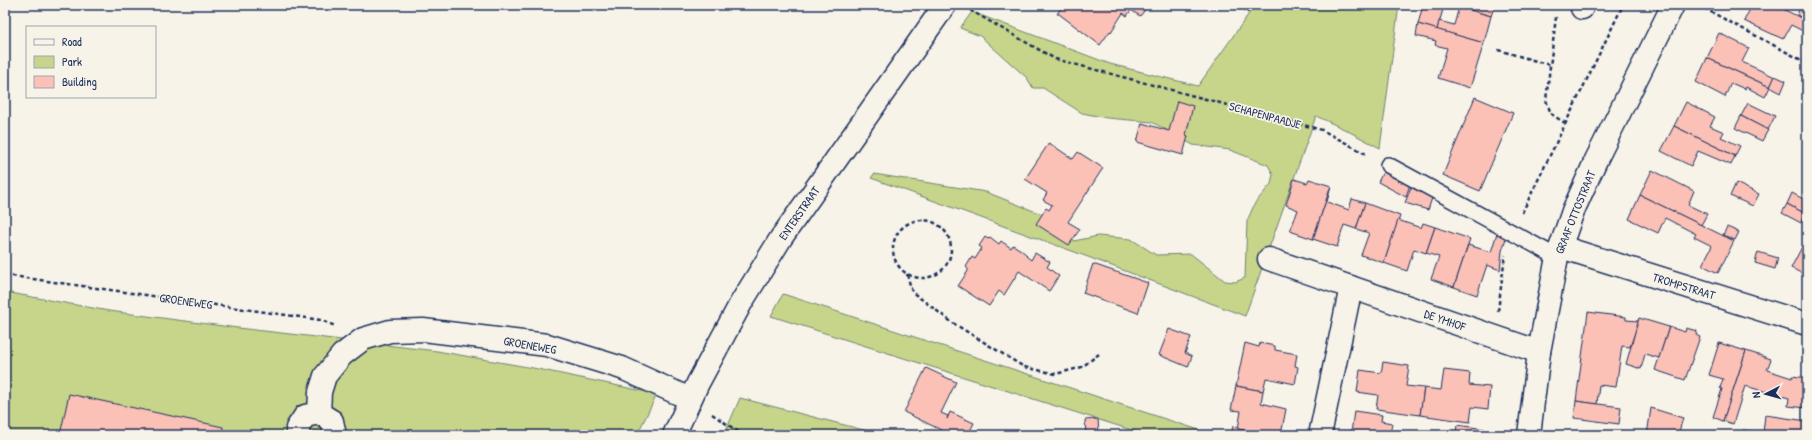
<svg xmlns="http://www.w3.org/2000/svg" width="1812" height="440" viewBox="0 0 1812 440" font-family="'Patrick Hand',sans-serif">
	<rect width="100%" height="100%" fill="#f7f3e8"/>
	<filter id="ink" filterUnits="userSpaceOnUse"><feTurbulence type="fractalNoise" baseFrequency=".025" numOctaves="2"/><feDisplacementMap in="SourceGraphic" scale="8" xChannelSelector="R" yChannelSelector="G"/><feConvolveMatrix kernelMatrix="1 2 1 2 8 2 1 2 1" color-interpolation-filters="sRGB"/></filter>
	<g filter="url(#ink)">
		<g fill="#c6d589" stroke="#708274">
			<polygon points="1255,5 1399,5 1380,148 1344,129 1316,116 1245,316 1072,251 871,178 874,174 986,192 1044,215 1041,222 1074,241 1098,236 1131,239 1156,255 1191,254 1225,281 1235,282 1245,278 1247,221 1255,203 1271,184 1273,174 1268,165 1230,150 1193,145 1152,122 1107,118 1082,113 1043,88 1033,88 1027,78 980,36 960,28 972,12 1110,64 1198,86"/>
			<polygon points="5,292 109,311 238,328 437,351 533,368 657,394 637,435 5,435"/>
			<polygon points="783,294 1199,430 1197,435 1147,435 771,316"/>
			<polygon points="740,398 883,435 724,435"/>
		</g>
		<g fill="#fbc0b6" stroke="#1b2f5e">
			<polygon points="1063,5 1149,5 1140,16 1131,10 1127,16 1123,13 1111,32 1110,31 1100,45 1059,14 1057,14"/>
			<polygon points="1206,5 1216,5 1213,10"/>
			<polygon points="1237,5 1254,5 1248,13"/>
			<polygon points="1423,5 1444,6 1437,30 1418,24"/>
			<polygon points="1460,5 1495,5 1491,16 1459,7"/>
			<polygon points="1752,5 1775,5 1807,21 1807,33 1791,25 1783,39 1744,21"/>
			<polygon points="1801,5 1807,8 1807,21 1797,15"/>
			<polygon points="1459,7 1491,16 1484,43 1437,30 1439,21 1454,25"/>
			<polygon points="1418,24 1484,43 1470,88 1438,78 1447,48 1435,45 1436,41 1416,36"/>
			<polygon points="1719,33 1749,48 1742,62 1775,77 1770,87 1707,58"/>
			<polygon points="1707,58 1770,87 1765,97 1746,87 1745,89 1731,83 1725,97 1696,82"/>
			<polygon points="1775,76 1786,81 1781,93 1770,87"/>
			<polygon points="1475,97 1513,113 1480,191 1443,175"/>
			<polygon points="1177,101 1193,106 1186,135 1188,136 1183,155 1137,142 1142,123 1169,131"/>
			<polygon points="1686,102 1715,117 1710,126 1724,132 1721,137 1740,146 1735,156 1674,126"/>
			<polygon points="1748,103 1775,116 1768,130 1741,116"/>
			<polygon points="1741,116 1768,130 1762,141 1735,128"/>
			<polygon points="1674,126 1735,156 1731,165 1698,151 1691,166 1661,151"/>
			<polygon points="1049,143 1073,159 1078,152 1103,168 1068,222 1080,229 1069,245 1036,224 1046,208 1049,210 1052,205 1043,200 1047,193 1025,179"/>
			<polygon points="1384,170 1410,184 1406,197 1378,182"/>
			<polygon points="1652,170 1694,191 1688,205 1707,214 1701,225 1640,195"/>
			<polygon points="1294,179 1307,183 1309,179 1331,186 1313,239 1290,231 1298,210 1286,205"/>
			<polygon points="1736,183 1759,194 1753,206 1730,196"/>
			<polygon points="1331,186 1327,202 1349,210 1352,199 1365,203 1356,229 1344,225 1337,247 1313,239"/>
			<polygon points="1411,187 1432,198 1428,210 1405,203"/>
			<polygon points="1792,193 1807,201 1806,214 1787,204"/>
			<polygon points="1640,195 1734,241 1718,273 1702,265 1712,246 1694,237 1696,234 1665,218 1658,233 1629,219"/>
			<polygon points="1365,203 1400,216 1384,263 1361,255 1369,233 1356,229"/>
			<polygon points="1787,204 1806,214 1801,223 1782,213"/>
			<polygon points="1398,220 1421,228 1423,223 1435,227 1426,253 1414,249 1407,271 1384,263"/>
			<polygon points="1435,227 1470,239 1454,287 1431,279 1439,257 1426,253"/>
			<polygon points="1727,227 1739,232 1735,240 1723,235"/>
			<polygon points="1497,233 1506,238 1502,251 1500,270 1487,265 1477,295 1454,287 1468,245 1491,252"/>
			<polygon points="985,237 988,239 990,237 999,244 1001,241 1011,248 1013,245 1021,250 1027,255 1026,256 1031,260 1035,253 1050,262 1047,267 1059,276 1049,291 1019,271 1004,295 999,291 989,306 958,286 968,271 968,269 966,267 972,257 975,259 982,248 979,246"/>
			<polygon points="1804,243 1807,245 1807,276 1791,268"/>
			<polygon points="1758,252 1778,258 1775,269 1755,263"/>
			<polygon points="1093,264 1148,283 1138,313 1083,293"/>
			<polygon points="1588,312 1626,317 1626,320 1639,321 1630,347 1622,346 1616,387 1599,385 1597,404 1576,401"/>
			<polygon points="1639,318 1669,327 1659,358 1645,354 1641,369 1626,364"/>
			<polygon points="1669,327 1685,332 1686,328 1697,331 1696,335 1700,337 1685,380 1655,370"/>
			<polygon points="1169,329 1191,337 1185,353 1192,356 1188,367 1159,355"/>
			<polygon points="1245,343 1259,347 1260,343 1275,346 1275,350 1297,354 1295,366 1298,367 1295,384 1266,378 1263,391 1236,386"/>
			<polygon points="1719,343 1746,351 1723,421 1713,417 1722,389 1720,388 1723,379 1709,375"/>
			<polygon points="1746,351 1771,359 1767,370 1792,378 1792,376 1807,378 1807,408 1788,406 1789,398 1745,386 1733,424 1723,421"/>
			<polygon points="1383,362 1409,366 1406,386 1424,388 1420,415 1376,409 1378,395 1357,392 1360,370 1381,373"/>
			<polygon points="926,368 956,382 941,413 948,416 947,419 950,412 974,423 968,435 938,435 941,430 904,412"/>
			<polygon points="1444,370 1470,373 1469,385 1490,387 1488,409 1472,407 1470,422 1420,415 1424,388 1441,390"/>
			<polygon points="1236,386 1263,391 1261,403 1286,409 1281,435 1268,435 1238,429 1241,411 1231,410"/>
			<polygon points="69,394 223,427 222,435 60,435"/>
			<polygon points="1576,401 1621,407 1619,424 1574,418"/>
			<polygon points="1651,408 1683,418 1678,435 1647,435"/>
			<polygon points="1354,411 1382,415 1381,421 1392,423 1390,435 1351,433"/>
			<polygon points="1765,415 1807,421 1807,435 1742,435 1743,430 1763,433"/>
			<polygon points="1098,419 1099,434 1086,435 1085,420"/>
			<polygon points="1457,425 1485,429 1484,435 1445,435 1446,430 1456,432"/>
			<polygon points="1233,426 1238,427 1238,429 1268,435 1231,435"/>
			<polygon points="1621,431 1636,434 1636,435 1620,435"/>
		</g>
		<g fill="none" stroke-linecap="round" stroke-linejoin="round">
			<g stroke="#1b2f5e" stroke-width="18">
				<polyline id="lane" points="1388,165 1557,257"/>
			</g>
			<g stroke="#1b2f5e" stroke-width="25">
				<g id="street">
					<polyline points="1582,8 1583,5"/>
					<polyline points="1561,247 1807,324"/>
					<polyline points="1269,259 1539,352"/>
					<polyline points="319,413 320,392 325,376 342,355 363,339 390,331 423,330 547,345 622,368 690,399"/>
					<polyline points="299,435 297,428 305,416 319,413 332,421 335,435"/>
					<polyline points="1320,435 1351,287"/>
					<polyline points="1529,435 1539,352 1557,257 1573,211 1596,160 1673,5"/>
				</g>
			</g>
			<g stroke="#1b2f5e" stroke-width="25">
				<polyline id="secondary" points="674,435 698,383 741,303 781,238 945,5"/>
			</g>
			<g stroke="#1b2f5e" stroke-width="2.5" stroke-dasharray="4 3" stroke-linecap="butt">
				<polyline points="1698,5 1807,63"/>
				<polyline points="970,10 1055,59 1322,130 1368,155"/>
				<polyline points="1556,17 1546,100 1551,114 1565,123"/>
				<polyline points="1498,50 1550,65"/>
				<polyline points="1522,213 1623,5"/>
				<circle cx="922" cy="249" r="29"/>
				<polyline points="907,274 912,292 953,323 1024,367 1056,374 1082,367 1099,354"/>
				<polyline points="5,275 321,320 335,326"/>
				<polyline points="1498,311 1505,255"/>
				<polyline points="712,414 743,435"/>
			</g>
			<use href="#lane" stroke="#f7f3e8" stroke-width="15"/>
			<use href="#street" stroke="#f7f3e8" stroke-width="22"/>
			<use href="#secondary" stroke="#f7f3e8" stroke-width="22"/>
		</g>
	</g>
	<g text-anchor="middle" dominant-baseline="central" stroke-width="3.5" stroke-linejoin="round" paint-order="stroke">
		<g font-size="12" fill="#1b2f5e" stroke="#f7f3e8">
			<text transform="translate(1265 115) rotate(15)">SCHAPENPAADJE</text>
			<text transform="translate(1575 212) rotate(-68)">GRAAF OTTOSTRAAT</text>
			<text transform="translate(799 213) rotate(-55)">ENTERSTRAAT</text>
			<text transform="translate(1684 286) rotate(17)">TROMPSTRAAT</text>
			<text transform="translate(186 301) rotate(8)">GROENEWEG</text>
			<text transform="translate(1445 320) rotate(19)">DE YMHOF</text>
			<text transform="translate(530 345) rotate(10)">GROENEWEG</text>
		</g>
	</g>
	<rect width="1812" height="440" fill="none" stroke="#f7f3e8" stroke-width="20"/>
	<rect x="10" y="10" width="1792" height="420" fill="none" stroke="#1b2f5e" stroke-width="1.5" filter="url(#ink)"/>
	<rect x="26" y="26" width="130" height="72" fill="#f7f3e8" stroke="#9fa5b1"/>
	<rect x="34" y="39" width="20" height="6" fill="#f7f3e8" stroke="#9fa5b1"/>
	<text x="62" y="46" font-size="12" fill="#1b2f5e">Road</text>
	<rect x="34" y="56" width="20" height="12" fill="#c6d589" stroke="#9fa5b1"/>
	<text x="62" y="66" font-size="12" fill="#1b2f5e">Park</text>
	<rect x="34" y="76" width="20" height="12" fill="#fbc0b6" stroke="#9fa5b1"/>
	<text x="62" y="86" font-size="12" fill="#1b2f5e">Building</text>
	<g transform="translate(1766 394) rotate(264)" stroke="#f7f3e8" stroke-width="3" paint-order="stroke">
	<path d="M0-3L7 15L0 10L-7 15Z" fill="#1b2f5e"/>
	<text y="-6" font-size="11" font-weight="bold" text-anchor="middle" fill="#1b2f5e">N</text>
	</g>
</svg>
